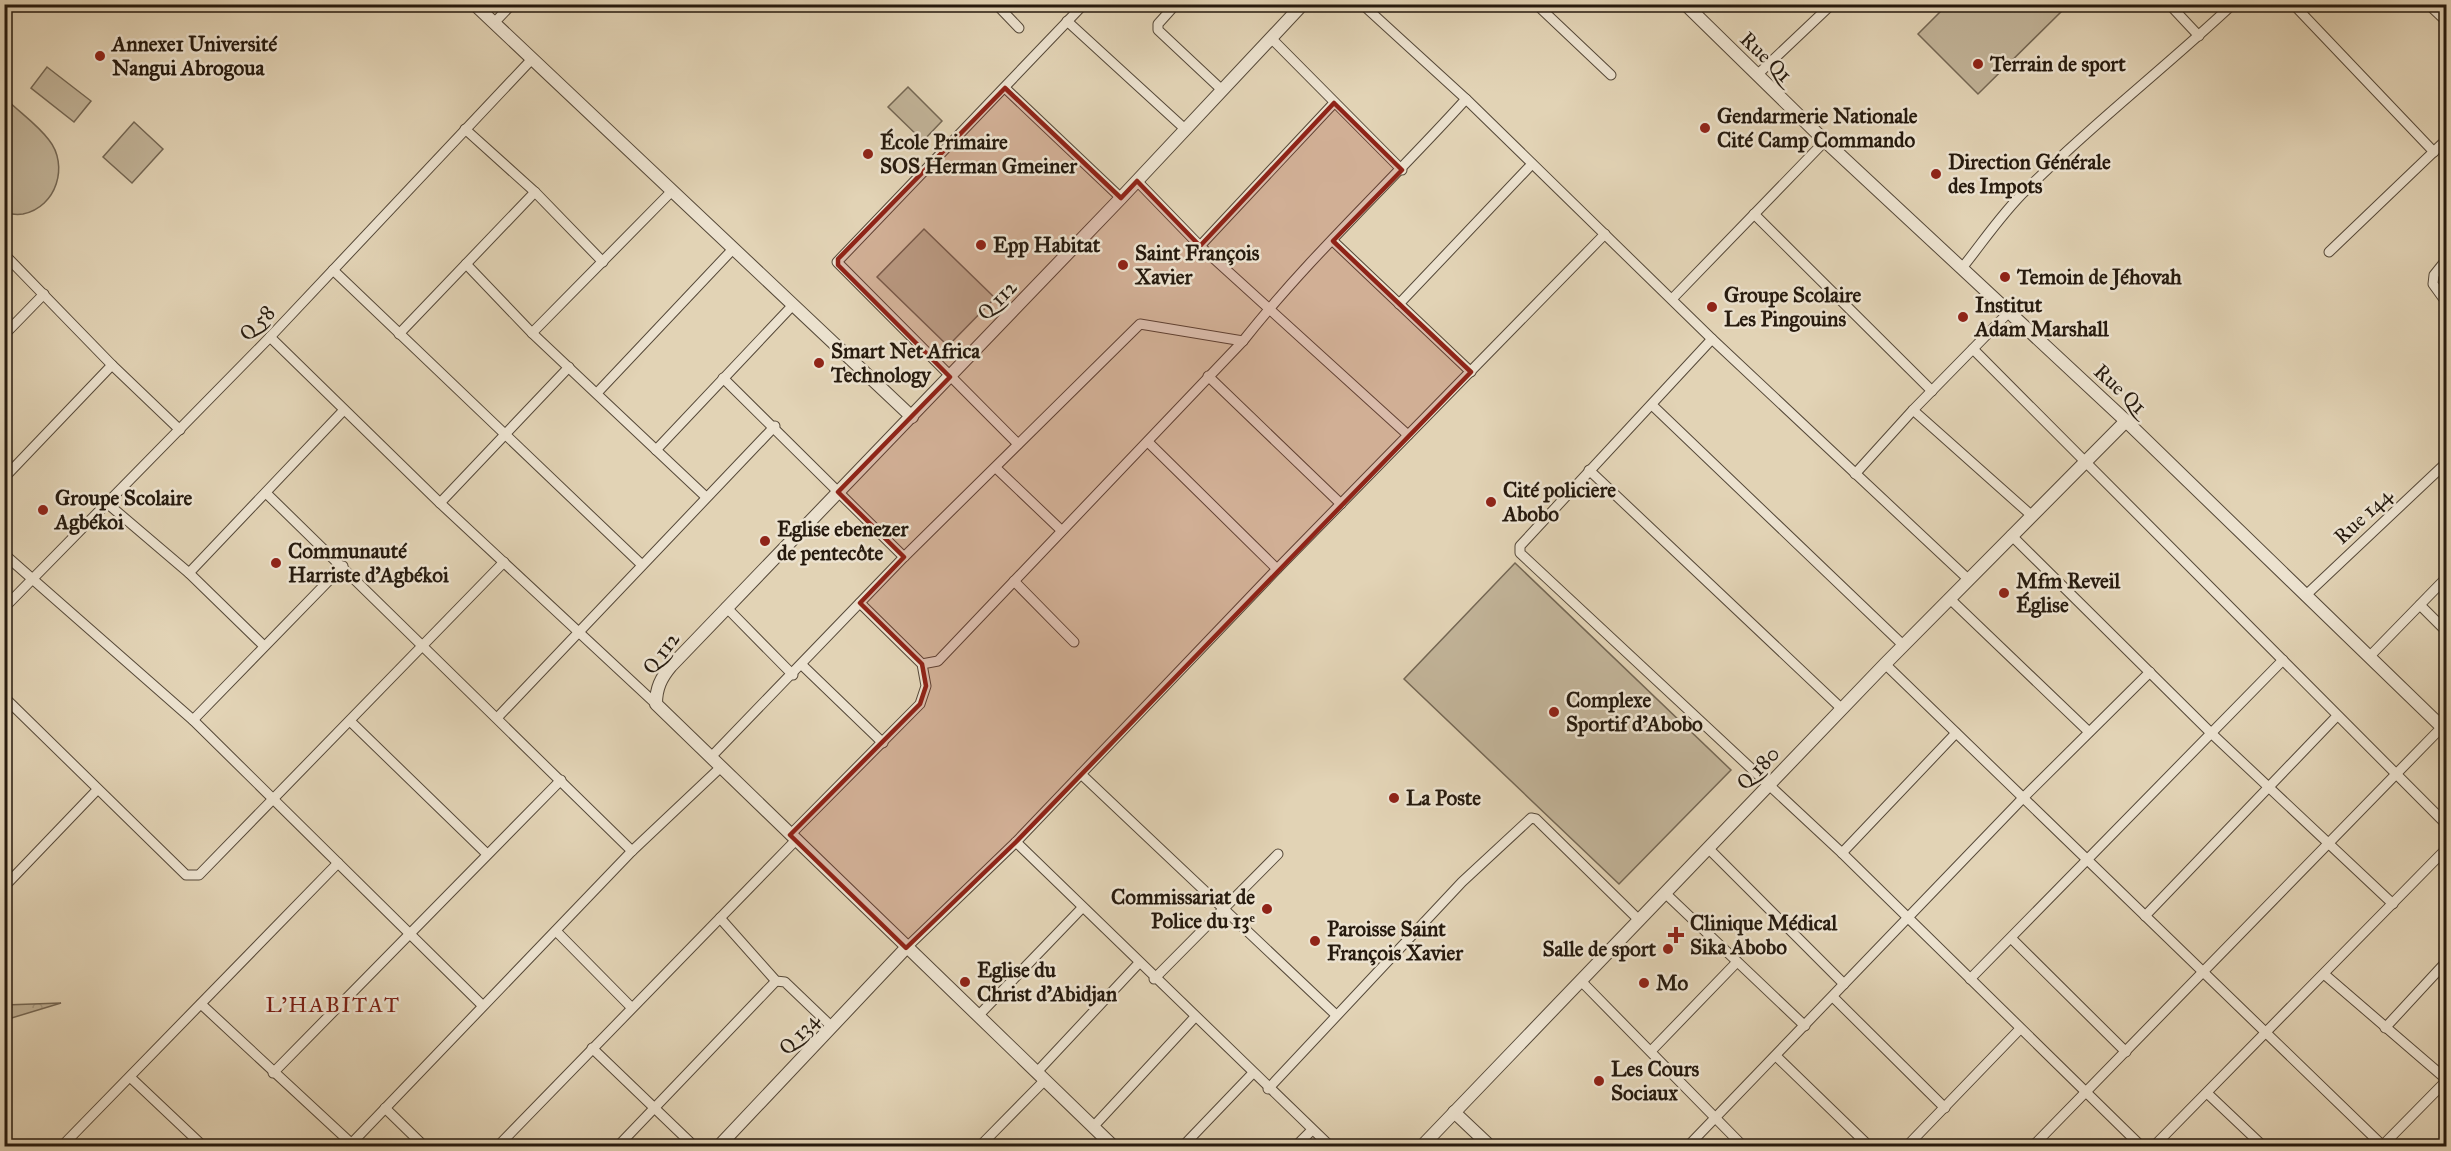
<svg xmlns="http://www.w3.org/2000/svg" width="2451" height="1151" viewBox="0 0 2451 1151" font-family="'IM FELL Great Primer',serif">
	<defs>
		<pattern id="forest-crowns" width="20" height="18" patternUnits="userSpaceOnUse" patternTransform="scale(1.5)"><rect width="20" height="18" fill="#c2b499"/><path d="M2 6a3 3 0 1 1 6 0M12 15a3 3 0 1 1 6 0" fill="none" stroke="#a79a83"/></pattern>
	</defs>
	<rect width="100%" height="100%" fill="#e2d3b5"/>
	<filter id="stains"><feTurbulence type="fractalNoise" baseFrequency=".00333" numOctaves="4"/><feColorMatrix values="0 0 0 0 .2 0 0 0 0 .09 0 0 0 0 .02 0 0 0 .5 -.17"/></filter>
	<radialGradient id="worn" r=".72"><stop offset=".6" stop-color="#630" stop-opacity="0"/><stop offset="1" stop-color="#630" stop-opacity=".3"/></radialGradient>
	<polygon fill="url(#forest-crowns)" stroke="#746754" stroke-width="1.5" points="61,1003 5,1020 5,1005"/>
	<g fill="#c2b499" stroke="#746754" stroke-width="1.5">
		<polygon points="2059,4 2064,9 1978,94 1918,34 1947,5"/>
		<polygon points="47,67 91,101 74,122 31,88"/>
		<polygon points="908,87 942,121 923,141 888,107"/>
		<path d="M5,98C19,112 37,124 49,140C69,165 57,207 23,214C17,215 10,214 5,213Z"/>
		<polygon points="134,122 163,149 132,183 103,157"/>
		<polygon points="924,229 995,298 948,346 877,277"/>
		<polygon points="1515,563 1731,770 1619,884 1404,679"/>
	</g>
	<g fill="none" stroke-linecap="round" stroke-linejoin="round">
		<g stroke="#554838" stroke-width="11">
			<g id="minor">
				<polyline points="996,4 1019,28"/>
				<polyline points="1176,4 1158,24 1158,30 1222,90"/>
				<polyline points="1362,4 1466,99 1712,339 1968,579"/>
				<polyline points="1536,4 1611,75"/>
				<polyline points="2169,4 2199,36"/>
				<polyline points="2293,4 2434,152"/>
				<polyline points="2428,4 2446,21"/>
				<polyline points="1067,21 1185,129"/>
				<polyline points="494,23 512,4"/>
				<polyline points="1271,38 1402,170"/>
				<polyline points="1757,75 1832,4"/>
				<polyline points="1005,88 1121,198"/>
				<polyline points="465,129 535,192 603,262"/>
				<polyline points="1137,181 1200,246 1408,435"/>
				<polyline points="1754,214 1932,391"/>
				<polyline points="1333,241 1471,372"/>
				<polyline points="1200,246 1334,103"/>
				<polyline points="2329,252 2446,140"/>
				<polyline points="4,254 112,365 180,430"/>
				<polyline points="2446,260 2434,275 2433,284 2446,302"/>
				<polyline points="466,264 532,333 706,497"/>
				<path d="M1962,268C1983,242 2002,213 2026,190C2092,124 2165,68 2233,4"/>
				<polyline points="333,270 642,565"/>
				<polyline points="1672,299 1825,141"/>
				<polyline points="1399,304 1532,164"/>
				<polyline points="532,333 672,191"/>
				<polyline points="399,334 535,192"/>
				<polyline points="4,335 44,294"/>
				<polyline points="270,337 440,503 656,704"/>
				<polyline points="1712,339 1520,546 1520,553 1842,853 2141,1146"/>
				<polyline points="1973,349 2446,824"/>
				<polyline points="1208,376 1341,504"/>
				<polyline points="723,378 904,557"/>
				<polyline points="597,393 732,250"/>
				<polyline points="1652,405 1903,645"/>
				<polyline points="1913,410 2031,515"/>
				<polyline points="1148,442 1277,569"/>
				<polyline points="1018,444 837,262 1084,4"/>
				<polyline points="656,450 792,306"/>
				<polyline points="996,468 1061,530"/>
				<polyline points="1589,470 1842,709"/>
				<polyline points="1855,474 1913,410 2009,312"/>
				<polyline points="4,478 112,365"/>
				<polyline points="266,493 632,851"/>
				<polyline points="440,503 569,367"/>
				<polyline points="108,504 189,573 264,646"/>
				<polyline points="2011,535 2210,732 2393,904"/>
				<polyline points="4,554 193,720 482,1005"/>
				<polyline points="189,573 343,411"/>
				<polyline points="1014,581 1074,642"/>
				<polyline points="2305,596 2446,463"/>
				<polyline points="1949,598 2089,732"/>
				<polyline points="2420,605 2446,631"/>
				<polyline points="726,607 793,675"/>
				<polyline points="4,608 270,337 532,59"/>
				<polyline points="2369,657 2446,578"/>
				<path d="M922,664L938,661L1243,341C1310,256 1393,180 1466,99"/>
				<polyline points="1885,664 2383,1146"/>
				<polyline points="802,665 883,743"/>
				<polyline points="4,697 186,875 199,875 504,562"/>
				<polyline points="497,718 775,426"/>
				<polyline points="193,720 343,566"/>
				<polyline points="350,721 487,854"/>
				<polyline points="711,757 904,557 1140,324 1243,341"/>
				<polyline points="1081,774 1335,1014"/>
				<polyline points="790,835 920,704 926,686 922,664 860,603"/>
				<polyline points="1016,842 1330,1146"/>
				<polyline points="1708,848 1844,984"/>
				<polyline points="1842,853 1956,733"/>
				<polyline points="4,887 97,790"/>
				<polyline points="1665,893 1805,1026"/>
				<polyline points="2145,916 2337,716"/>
				<polyline points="720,918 776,981 785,982 832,1027"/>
				<polyline points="556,931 631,1007"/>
				<polyline points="2012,939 2126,1052"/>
				<polyline points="906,948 1016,842 1277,569 1605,234"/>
				<polyline points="2324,974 2446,1079"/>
				<polyline points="1154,979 1278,854"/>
				<polyline points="1970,979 2283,660"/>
				<polyline points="1581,981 1743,1146"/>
				<polyline points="1833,997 1945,1108"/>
				<polyline points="201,1004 352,1144"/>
				<polyline points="978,1016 1082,908"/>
				<polyline points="2385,1028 2446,962"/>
				<polyline points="592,1048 694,1146"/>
				<polyline points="1651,1051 1737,962"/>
				<polyline points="1776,1056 1869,1146"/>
				<polyline points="1037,1072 1139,963"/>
				<polyline points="273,1073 561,780"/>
				<polyline points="130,1077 203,1146"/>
				<polyline points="1268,1089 1462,882 1531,818 1536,819 1639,920"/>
				<polyline points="2207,1093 2263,1146"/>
				<polyline points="385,1108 424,1146"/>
				<polyline points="1093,1127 1195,1017"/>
				<polyline points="62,1146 338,863"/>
				<polyline points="349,1146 632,851 721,767"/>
				<polyline points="498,1146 796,840"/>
				<polyline points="618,1146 776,981"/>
				<polyline points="980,1146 1045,1080"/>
				<polyline points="1183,1146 1252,1074"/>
				<polyline points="1296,1146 1311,1131"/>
				<polyline points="1688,1146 2023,798 2150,672"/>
				<polyline points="1907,1146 2019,1030"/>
				<polyline points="2033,1146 2442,727"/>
				<polyline points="2154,1146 2446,849"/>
				<polyline points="2382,1146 2446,1081"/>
			</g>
		</g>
		<g stroke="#554838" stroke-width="14">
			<g id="tertiary">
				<polyline points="474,4 912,417"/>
				<polyline points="1685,4 1825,141 2126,421 2446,731"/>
				<polyline points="1454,1112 1490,1146"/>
				<polyline points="719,1146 906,948"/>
				<path d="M1113,1146L656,704C656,688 661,678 671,666L1121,198L1303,4"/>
				<polyline points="1422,1146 1885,664 2126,421"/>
			</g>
		</g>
		<use href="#minor" stroke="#ece2cf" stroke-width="9"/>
		<use href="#tertiary" stroke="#ece2cf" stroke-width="12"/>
	</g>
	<path fill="#8f2418" fill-opacity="0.2" stroke="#8f2418" stroke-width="4.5" stroke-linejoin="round" d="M1005,88L1121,198L1137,181L1200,246L1334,103L1402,170L1333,241L1471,372L1016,842L906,948L790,835L920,704L926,686L922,664L860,603L904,557L838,492L950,377L838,265V259Z"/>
	<g fill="#8f2418" stroke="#ece2cf" stroke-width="2">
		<circle cx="100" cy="56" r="6"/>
		<circle cx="1978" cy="64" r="6"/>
		<circle cx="1705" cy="128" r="6"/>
		<circle cx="868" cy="154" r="6"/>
		<circle cx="1936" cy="174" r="6"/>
		<circle cx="981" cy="245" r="6"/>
		<circle cx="1123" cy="265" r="6"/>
		<circle cx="2005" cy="277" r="6"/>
		<circle cx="1712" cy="307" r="6"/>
		<circle cx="1963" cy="317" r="6"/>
		<circle cx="819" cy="363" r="6"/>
		<circle cx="1491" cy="502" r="6"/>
		<circle cx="43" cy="510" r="6"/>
		<circle cx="765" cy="541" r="6"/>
		<circle cx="276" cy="563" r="6"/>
		<circle cx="2004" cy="593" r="6"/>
		<circle cx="1554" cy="712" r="6"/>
		<circle cx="1394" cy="798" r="6"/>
		<circle cx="1267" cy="909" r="6"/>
		<path d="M1673 926h6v6h6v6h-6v6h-6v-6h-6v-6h6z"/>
		<circle cx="1315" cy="941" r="6"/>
		<circle cx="1668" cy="949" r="6"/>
		<circle cx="965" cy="982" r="6"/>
		<circle cx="1644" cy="983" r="6"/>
		<circle cx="1599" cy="1081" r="6"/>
	</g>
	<g text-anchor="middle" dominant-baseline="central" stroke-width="5" stroke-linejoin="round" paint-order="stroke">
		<g font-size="21" font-weight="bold" fill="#261a0e" stroke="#ece2cf" text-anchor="start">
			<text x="112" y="44">Annexe1 Université<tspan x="112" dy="24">Nangui Abrogoua</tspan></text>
			<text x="1990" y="64">Terrain de sport</text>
			<text x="1717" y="116">Gendarmerie Nationale<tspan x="1717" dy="24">Cité Camp Commando</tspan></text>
			<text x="880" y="142">École Primaire<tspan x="880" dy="24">SOS Herman Gmeiner</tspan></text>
			<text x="1948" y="162">Direction Générale<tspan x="1948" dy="24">des Impots</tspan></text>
			<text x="993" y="245">Epp Habitat</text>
			<text x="1135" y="253">Saint François<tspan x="1135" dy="24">Xavier</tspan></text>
			<text x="2017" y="277">Temoin de Jéhovah</text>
			<text x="1724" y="295">Groupe Scolaire<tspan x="1724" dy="24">Les Pingouins</tspan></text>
			<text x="1975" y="305">Institut<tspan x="1975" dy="24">Adam Marshall</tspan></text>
			<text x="831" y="351">Smart Net Africa<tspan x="831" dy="24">Technology</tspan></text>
			<text x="1503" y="490">Cité policiere<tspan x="1503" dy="24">Abobo</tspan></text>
			<text x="55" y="498">Groupe Scolaire<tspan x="55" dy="24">Agbékoi</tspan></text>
			<text x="777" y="529">Eglise ebenezer<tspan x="777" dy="24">de pentecôte</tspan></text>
			<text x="288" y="551">Communauté<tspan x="288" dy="24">Harriste d’Agbékoi</tspan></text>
			<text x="2016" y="581">Mfm Reveil<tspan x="2016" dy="24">Église</tspan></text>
			<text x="1566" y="700">Complexe<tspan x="1566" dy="24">Sportif d'Abobo</tspan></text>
			<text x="1406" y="798">La Poste</text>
			<text x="1255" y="897" text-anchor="end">Commissariat de<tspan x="1255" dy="24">Police du 13ᵉ</tspan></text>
			<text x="1690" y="923">Clinique Médical<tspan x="1690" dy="24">Sika Abobo</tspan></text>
			<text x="1327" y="929">Paroisse Saint<tspan x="1327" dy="24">François Xavier</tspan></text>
			<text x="1656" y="949" text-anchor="end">Salle de sport</text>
			<text x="977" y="970">Eglise du<tspan x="977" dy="24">Christ d'Abidjan</tspan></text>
			<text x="1656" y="983">Mo</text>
			<text x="1611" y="1069">Les Cours<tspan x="1611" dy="24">Sociaux</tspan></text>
		</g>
		<g font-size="21" fill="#261a0e" stroke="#ece2cf">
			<text transform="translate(1766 57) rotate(44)">Rue Q1</text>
			<text transform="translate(997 300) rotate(-46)">Q 112</text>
			<text transform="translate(257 323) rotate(-46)">Q 58</text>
			<text transform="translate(2120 389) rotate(43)">Rue Q1</text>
			<text transform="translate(2363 516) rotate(-43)">Rue 144</text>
			<text transform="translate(661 653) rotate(-53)">Q 112</text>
			<text transform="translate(1758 768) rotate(-46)">Q 180</text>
			<text transform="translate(799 1034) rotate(-47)">Q 134</text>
		</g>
		<g font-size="22" letter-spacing="1.5" fill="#7a1f14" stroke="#ece2cf">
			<text x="333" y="1004">L’HABITAT</text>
		</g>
	</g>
	<rect width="2451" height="1151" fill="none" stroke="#e2d3b5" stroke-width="24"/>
	<rect x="6" y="6" width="2439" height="1139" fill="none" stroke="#261a0e" stroke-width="3"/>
	<rect x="12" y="12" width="2427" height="1127" fill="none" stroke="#261a0e" stroke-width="1.5"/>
	<rect width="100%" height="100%" filter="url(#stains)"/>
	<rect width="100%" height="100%" fill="url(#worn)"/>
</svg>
